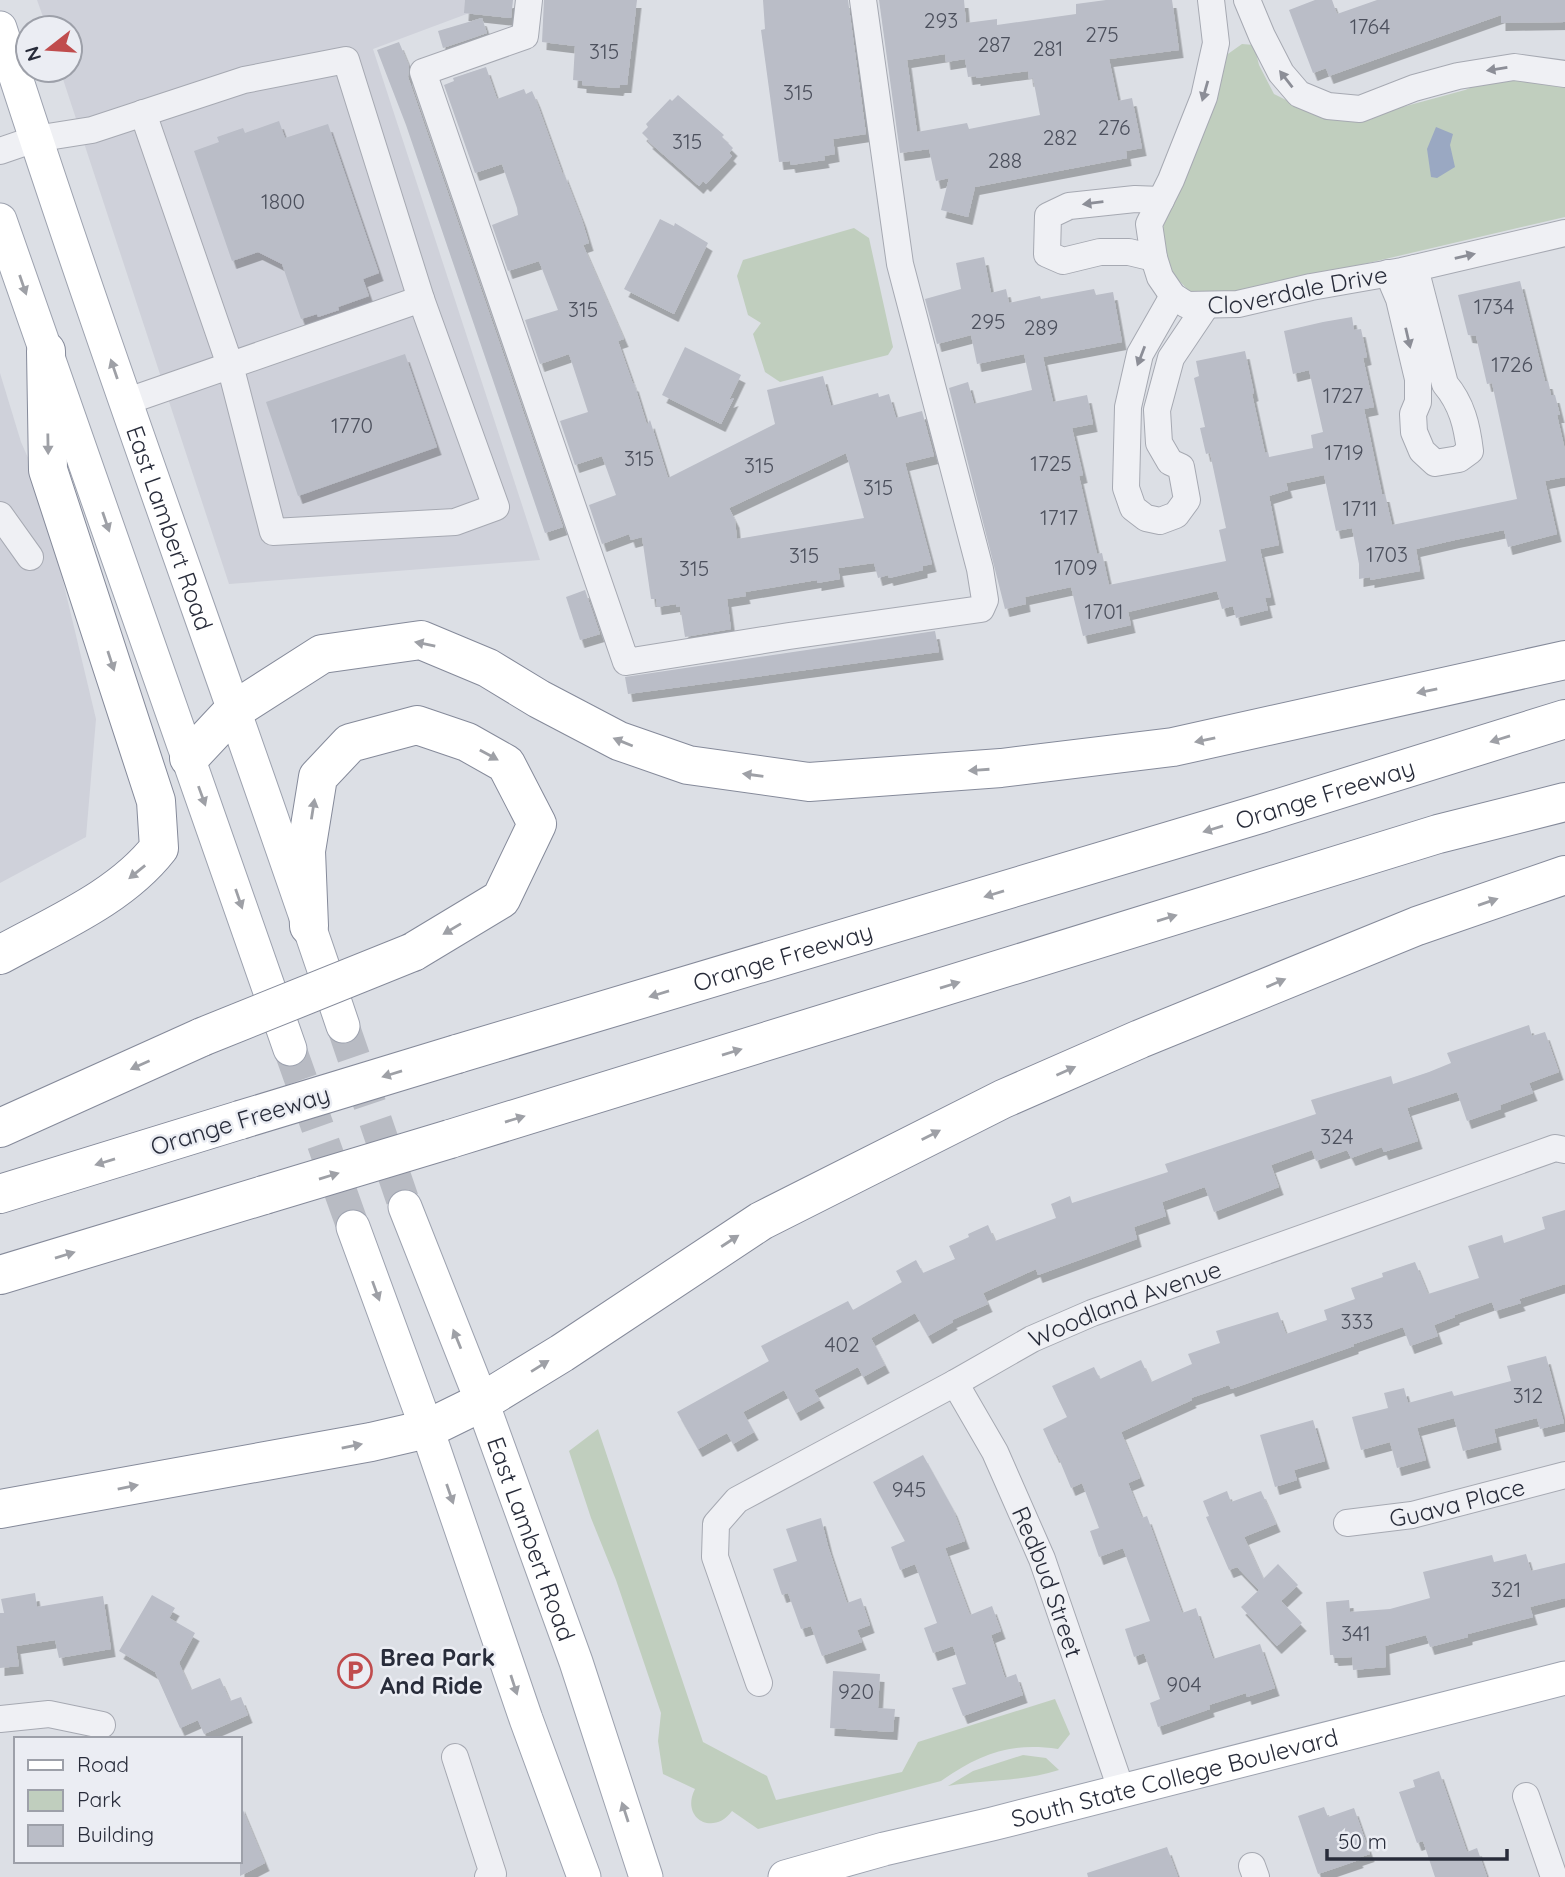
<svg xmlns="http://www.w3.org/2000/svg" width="1565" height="1877" viewBox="0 0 1565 1877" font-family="Quicksand,sans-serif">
	<defs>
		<filter id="shadow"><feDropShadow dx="4.5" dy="8" stdDeviation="0" flood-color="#0004"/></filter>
	</defs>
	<rect width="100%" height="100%" fill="#dcdfe5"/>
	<g fill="#cfd1da">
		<polygon points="37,0 489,0 488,6 373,49 540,560 229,584 60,70 70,70 70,28 47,28"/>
		<polygon points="0,373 21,442 40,485 96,719 86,837 0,883"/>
	</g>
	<g fill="#c0cebe">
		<polygon points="1242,44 1254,45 1259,65 1274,94 1318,116 1362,118 1465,90 1492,79 1565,81 1565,217 1261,288 1216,296 1189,291 1164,265 1159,238 1175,196 1198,149 1225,56"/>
		<polygon points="854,228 869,238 893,347 888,355 780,382 765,372 753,334 761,323 748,315 737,276 743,260"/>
		<path d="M598,1429L703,1742L767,1776L776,1800L902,1772L918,1742L1055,1699L1070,1734L1058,1749C1010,1742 980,1754 941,1781L758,1829L732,1811C713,1837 680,1818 695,1789L663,1774L658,1741L661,1713L616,1580L591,1518L569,1451Z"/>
		<path d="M1023,1755L1046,1758L1059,1770C1023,1782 985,1779 948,1786L973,1771Z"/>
	</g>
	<polygon fill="#9aa8c2" points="1436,127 1453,134 1450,145 1455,167 1437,178 1431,177 1427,149"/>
	<g fill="#babdc7" fill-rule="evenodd" filter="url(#shadow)">
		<polygon points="465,0 513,0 511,18 464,13"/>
		<polygon points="544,0 637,0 627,85 620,85 619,88 582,85 582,81 573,80 575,46 542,42"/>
		<polygon points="763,0 848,0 866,134 833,139 835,154 824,156 825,160 791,165 790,161 779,162 761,30 765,29"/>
		<path d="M879,0H964L966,23L997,19V25L1076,14V4L1106,0H1172L1179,50L1109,59L1118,101L1132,98L1142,148L1126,151L1127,158L975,187L968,217L941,210L949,178L936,181L929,149L900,153ZM945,54L946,62L965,59L968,77L976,76V78L1028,71L1029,79L1033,78L1040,115L969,129L967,123L917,132L907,60Z"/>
		<polygon points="1315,0 1332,0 1337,14 1377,0 1565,0 1565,22 1501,23 1501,15 1329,76 1326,68 1313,73 1289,10"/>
		<polygon points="482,18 487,33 443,48 438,31"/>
		<polygon points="399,42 409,66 408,77 563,527 545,533 406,125 377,50"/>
		<path d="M486,67L497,99L524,89L526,94L532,91L536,100L563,175V171L582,220L589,243L583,245L624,339L618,341L633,384L634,383L647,425L650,420L668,478L775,424L767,390L823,376L831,406L878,393L879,397L889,394L896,418L922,411L934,456L905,463L932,564L923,566V570L889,578L888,575L878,578L874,563L838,568L840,579L817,583V580L745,592L746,596L727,599L731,629L685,637L680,606L676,607V604L657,607L656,599H651L642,537L631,540L629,534L602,544L589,505L616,495L602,456L575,465L560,421L588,412L569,354L540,364L525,320L558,310L539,261L508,271L492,225L518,215L517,208L502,164L475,173L444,85L454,81L453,78ZM846,453L864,518L737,539L735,520L729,508Z"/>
		<polygon points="678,95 724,135 722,137 733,148 729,153 732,156 706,184 703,181 699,186 648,141 649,140 642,133 648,127 646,124 670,99 672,101"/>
		<polygon points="279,121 285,138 328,124 379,273 363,279 369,296 338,307 339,310 318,317 317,314 301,319 282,264 258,252 232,261 194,151 219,142 217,137 243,128 245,133"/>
		<polygon points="660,219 674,226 675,223 708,243 674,314 624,289"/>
		<polygon points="984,257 991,293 1006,289 1009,303 1040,296 1041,299 1094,289 1096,295 1113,292 1122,342 1043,357 1053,402 1087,395 1093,424 1072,428 1083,475 1079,476 1097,554 1102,553 1109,585 1226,561 1219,530 1226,528 1210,453 1206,454 1200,428 1205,427 1194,378 1199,376 1196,361 1245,351 1254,393 1252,394 1265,453 1268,452 1269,457 1313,448 1311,435 1323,432 1309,370 1293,374 1284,331 1323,322 1352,317 1354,330 1361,329 1367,357 1363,358 1374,407 1364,409 1382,494 1385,494 1392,525 1517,499 1492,383 1487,384 1476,336 1468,335 1458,295 1520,281 1545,381 1548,381 1551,395 1555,395 1560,415 1557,415 1565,450 1565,477 1545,481 1557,534 1508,547 1504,530 1455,540 1416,549 1420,571 1370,580 1370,577 1359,579 1359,564 1352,528 1336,531 1324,475 1286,483 1288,490 1269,496 1279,545 1260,549 1271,597 1265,598 1268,610 1236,618 1233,606 1222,609 1217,591 1128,612 1131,625 1083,636 1071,587 1025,597 1026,604 1005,609 949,388 968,382 974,404 1032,390 1024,354 977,364 971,335 937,344 925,299 961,289 956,263"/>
		<polygon points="685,347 741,375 729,400 734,398 721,424 662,395"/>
		<polygon points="405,354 437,447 298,496 266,402"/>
		<polygon points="585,590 600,634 580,640 566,597"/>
		<polygon points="935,631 939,652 628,694 625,677"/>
		<polygon points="1529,1025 1532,1036 1545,1032 1559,1072 1529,1083 1533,1093 1500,1105 1501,1109 1467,1121 1457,1092 1407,1108 1418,1141 1384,1152 1382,1147 1351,1158 1347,1150 1316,1161 1312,1150 1271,1165 1279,1187 1214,1212 1205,1187 1162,1202 1166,1216 1134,1227 1137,1239 1038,1275 1036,1269 983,1293 988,1304 952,1320 953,1322 928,1336 915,1313 871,1338 885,1365 863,1377 858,1367 814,1390 820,1400 796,1413 784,1390 743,1412 754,1432 733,1444 727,1433 698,1449 677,1412 769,1361 761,1346 848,1301 853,1310 902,1282 896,1271 916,1260 923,1273 955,1259 949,1246 969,1237 968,1234 988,1225 995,1241 1056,1218 1051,1204 1070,1196 1072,1203 1168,1172 1165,1164 1316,1114 1311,1100 1391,1076 1393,1084 1429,1072 1451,1063 1447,1053"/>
		<polygon points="1565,1210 1565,1284 1519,1299 1521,1303 1495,1311 1492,1302 1455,1315 1455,1317 1434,1325 1438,1336 1410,1346 1403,1327 1354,1344 1354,1346 1231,1389 1229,1385 1191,1398 1192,1400 1121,1432 1140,1478 1128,1483 1142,1518 1147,1516 1182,1613 1196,1608 1213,1659 1260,1644 1275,1688 1247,1697 1246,1693 1209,1705 1210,1709 1158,1727 1150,1703 1160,1699 1144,1653 1134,1657 1125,1629 1150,1621 1123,1548 1099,1557 1090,1531 1099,1528 1082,1483 1071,1488 1057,1454 1055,1455 1043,1429 1067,1417 1052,1386 1094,1367 1100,1379 1141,1360 1151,1382 1192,1364 1188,1354 1220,1343 1216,1331 1278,1312 1286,1334 1327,1320 1324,1310 1355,1299 1351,1288 1383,1277 1382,1273 1415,1262 1428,1294 1479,1278 1468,1246 1502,1235 1504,1243 1545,1229 1542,1217"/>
		<polygon points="1546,1356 1564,1423 1540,1429 1537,1418 1494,1429 1497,1442 1463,1451 1454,1418 1417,1428 1426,1460 1397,1468 1390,1442 1361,1450 1352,1417 1388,1408 1384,1393 1404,1388 1408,1403 1452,1391 1454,1396 1511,1381 1507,1366"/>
		<polygon points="1313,1420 1325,1461 1294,1470 1297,1480 1275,1487 1260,1435"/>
		<polygon points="923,1455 953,1509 965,1541 945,1548 970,1615 992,1606 1001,1631 991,1635 1005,1678 1016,1674 1023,1695 963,1716 952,1688 966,1684 953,1646 933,1653 924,1628 937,1623 915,1564 900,1570 891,1547 905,1541 873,1482"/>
		<polygon points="1227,1491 1231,1502 1261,1491 1276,1524 1244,1537 1263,1579 1278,1564 1298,1585 1281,1601 1302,1623 1277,1646 1241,1607 1259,1590 1237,1567 1229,1570 1206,1517 1209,1516 1203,1501"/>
		<polygon points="821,1518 828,1546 847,1603 861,1598 870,1625 857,1630 862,1642 822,1656 811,1626 801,1629 788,1593 782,1595 773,1569 797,1561 786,1529"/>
		<polygon points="1526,1554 1531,1571 1565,1563 1565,1598 1530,1607 1533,1617 1468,1634 1468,1637 1430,1647 1426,1635 1385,1646 1386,1667 1353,1670 1352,1657 1334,1658 1333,1655 1330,1655 1326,1602 1349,1600 1350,1612 1390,1609 1430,1598 1423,1572 1492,1555 1494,1562"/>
		<polygon points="35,1593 37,1607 103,1596 111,1649 59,1658 55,1640 16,1646 19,1666 0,1668 0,1613 4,1613 1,1599"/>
		<polygon points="152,1595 175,1608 169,1618 195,1633 179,1663 191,1690 220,1678 230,1701 241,1697 248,1715 204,1734 198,1720 180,1728 155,1672 119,1651"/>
		<polygon points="833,1671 880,1674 878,1708 895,1709 893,1732 830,1728"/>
		<polygon points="1439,1771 1467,1852 1477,1848 1487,1877 1435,1877 1423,1841 1417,1843 1399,1792 1415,1787 1413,1780"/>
		<polygon points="240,1803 265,1863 240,1876"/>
		<polygon points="1324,1807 1328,1817 1354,1808 1370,1854 1358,1858 1359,1860 1318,1874 1298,1816"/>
		<polygon points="1167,1847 1178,1877 1088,1877 1087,1873"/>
	</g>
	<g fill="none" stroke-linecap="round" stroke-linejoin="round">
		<g stroke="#b8bbc3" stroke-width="33" stroke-dasharray="33 17" stroke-linecap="butt">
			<polyline points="343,1026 405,1207"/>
			<polyline points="290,1049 353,1227"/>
		</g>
		<g stroke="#a6a9b2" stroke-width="28">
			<g id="minor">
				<polyline points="529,0 525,36 423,72 626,662 789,636 981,609 985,600 980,569 900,264 863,0"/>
				<path id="s1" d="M1211,0L1216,43L1204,97L1171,180L1149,224L1154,258L1160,277L1173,296L1187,305L1238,304L1311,287L1402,271L1565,233"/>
				<polyline points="1247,0 1262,36 1281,73 1299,94 1328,106 1360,109 1414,88 1458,76 1514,67 1565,74"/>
				<polyline points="0,151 35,139 92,130 244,80 346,60 421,299"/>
				<polyline points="1154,258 1129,252 1100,252 1063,261 1047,254 1048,216 1069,206 1135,199 1161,200"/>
				<path d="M1388,273L1399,299L1418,379V402L1413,414L1414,432L1422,451L1435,463L1459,459L1470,451C1467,426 1462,404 1445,384L1415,268"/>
				<polyline points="1173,296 1140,354 1128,407 1126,488 1133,508 1146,518 1160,521 1176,515 1187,500 1181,467 1170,462 1159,443 1157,410 1171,358 1206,306"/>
				<polyline points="125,402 421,299 496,507 455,522 273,532 230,365 143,113"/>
				<polyline points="0,515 30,557"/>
				<path id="s2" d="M955,1383L995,1452L1042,1559L1122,1792"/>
				<path id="s3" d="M1347,1523L1412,1515L1565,1475"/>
				<path id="s4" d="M759,1683L715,1557L716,1524L737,1500L955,1383L1032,1339L1092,1313L1555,1148L1565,1150"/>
				<polyline points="0,1719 49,1714 102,1725"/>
				<polyline points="455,1757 493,1874 488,1877"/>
				<polyline points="1526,1796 1554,1877"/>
				<polyline points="1252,1866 1256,1877"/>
			</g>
		</g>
		<g stroke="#9da2af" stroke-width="35">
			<g id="major">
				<path id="s5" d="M0,28C107,363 231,692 343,1026"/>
				<polyline points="0,220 290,1049"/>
				<path id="s6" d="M405,1207L482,1402L576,1662L646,1877"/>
				<polyline points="353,1227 427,1429 526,1719 584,1877"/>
				<path id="s7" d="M785,1877L884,1849L992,1824L1565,1678"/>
			</g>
		</g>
		<g stroke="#858a9a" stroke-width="40">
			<g id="highway">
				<polyline points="189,758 233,711 322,654 421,640 488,668 539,699 619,741 688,765 809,782 1001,768 1173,747 1565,660"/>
				<polyline points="309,926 306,851 318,777 350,743 417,725 467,742 506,764 537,824 501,899 413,952"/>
				<path d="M0,955C54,925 120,898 159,848L156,801L48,470L46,351"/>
				<path id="s8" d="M457,1054L1260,814L1565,719"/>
				<polyline points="0,1128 202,1037"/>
				<polyline points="450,1139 1438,834 1565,802"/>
				<polyline points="0,1194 240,1120"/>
				<polyline points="0,1275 264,1195"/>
				<polyline points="0,1509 371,1442 427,1429 482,1402 562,1353 761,1221 1003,1099 1140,1039 1417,926 1565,875"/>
			</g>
		</g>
		<use href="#minor" stroke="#eff0f4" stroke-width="26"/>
		<use href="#major" stroke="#fff" stroke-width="33"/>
		<use href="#highway" stroke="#fff" stroke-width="38"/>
		<g stroke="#858a9a" stroke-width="40" stroke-linecap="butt">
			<g id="highway-bridge">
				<polyline points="202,1037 413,952"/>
				<polyline points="240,1120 457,1054"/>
				<polyline points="264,1195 450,1139"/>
			</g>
		</g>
		<use href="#highway-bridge" stroke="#fff" stroke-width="38"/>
	</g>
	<defs><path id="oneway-solid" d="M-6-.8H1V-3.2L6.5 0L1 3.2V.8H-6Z" transform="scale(1.75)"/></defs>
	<g fill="#8c8e97">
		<use href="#oneway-solid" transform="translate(1497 69) rotate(171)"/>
		<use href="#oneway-solid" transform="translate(1286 79) rotate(-128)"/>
		<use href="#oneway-solid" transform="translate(1205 91) rotate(106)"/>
		<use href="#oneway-solid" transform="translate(1093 203) rotate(173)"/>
		<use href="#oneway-solid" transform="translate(1465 256) rotate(-13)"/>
		<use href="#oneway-solid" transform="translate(1408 338) rotate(77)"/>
		<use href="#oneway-solid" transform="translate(1141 356) rotate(111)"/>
	</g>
	<g fill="#9ea0a6">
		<use href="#oneway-solid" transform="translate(23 285) rotate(71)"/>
		<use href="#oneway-solid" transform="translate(114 369) rotate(-109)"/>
		<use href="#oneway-solid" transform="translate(48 444) rotate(89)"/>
		<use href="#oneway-solid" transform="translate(106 522) rotate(71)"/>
		<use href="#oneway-solid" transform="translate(425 644) rotate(-168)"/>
		<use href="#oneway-solid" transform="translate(111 661) rotate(72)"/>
		<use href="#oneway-solid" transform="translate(1427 691) rotate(168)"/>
		<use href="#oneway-solid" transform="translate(1500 739) rotate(163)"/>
		<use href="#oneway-solid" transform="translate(1205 740) rotate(168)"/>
		<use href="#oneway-solid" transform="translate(623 742) rotate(-158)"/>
		<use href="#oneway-solid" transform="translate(489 755) rotate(29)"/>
		<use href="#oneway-solid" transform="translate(979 770) rotate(176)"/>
		<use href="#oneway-solid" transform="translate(753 775) rotate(-172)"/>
		<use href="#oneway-solid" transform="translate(202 796) rotate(70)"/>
		<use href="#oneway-solid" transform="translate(313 809) rotate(-81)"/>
		<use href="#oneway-solid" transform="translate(1213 829) rotate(163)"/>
		<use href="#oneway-solid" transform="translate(137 872) rotate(141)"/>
		<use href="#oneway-solid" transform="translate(994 894) rotate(163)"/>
		<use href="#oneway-solid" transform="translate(239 899) rotate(71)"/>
		<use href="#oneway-solid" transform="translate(1488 902) rotate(-19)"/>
		<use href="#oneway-solid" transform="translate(1167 918) rotate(-17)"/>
		<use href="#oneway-solid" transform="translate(452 929) rotate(149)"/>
		<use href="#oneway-solid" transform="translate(1276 983) rotate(-23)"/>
		<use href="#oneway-solid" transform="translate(950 985) rotate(-17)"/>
		<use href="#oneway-solid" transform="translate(659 994) rotate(163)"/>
		<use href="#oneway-solid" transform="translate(732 1052) rotate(-17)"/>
		<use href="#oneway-solid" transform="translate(140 1065) rotate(156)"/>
		<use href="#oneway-solid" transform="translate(1066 1071) rotate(-24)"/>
		<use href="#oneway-solid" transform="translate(392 1074) rotate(163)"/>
		<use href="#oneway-solid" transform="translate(515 1119) rotate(-17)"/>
		<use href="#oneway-solid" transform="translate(931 1135) rotate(-27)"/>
		<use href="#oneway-solid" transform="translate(105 1162) rotate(163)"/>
		<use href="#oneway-solid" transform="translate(329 1176) rotate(-17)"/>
		<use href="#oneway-solid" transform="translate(730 1241) rotate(-33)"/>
		<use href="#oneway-solid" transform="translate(65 1255) rotate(-17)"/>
		<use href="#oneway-solid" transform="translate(376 1291) rotate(70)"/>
		<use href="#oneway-solid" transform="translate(457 1339) rotate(-112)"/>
		<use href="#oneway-solid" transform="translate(540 1366) rotate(-32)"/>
		<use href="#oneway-solid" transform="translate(352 1446) rotate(-11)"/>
		<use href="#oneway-solid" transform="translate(128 1487) rotate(-11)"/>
		<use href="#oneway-solid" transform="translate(450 1494) rotate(71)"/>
		<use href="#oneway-solid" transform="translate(514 1685) rotate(72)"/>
		<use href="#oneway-solid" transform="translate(625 1812) rotate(-108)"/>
	</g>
	<defs>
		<g id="parking-ring" transform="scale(1.75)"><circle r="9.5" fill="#ebedf3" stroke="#c04c4d" stroke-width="1.5"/><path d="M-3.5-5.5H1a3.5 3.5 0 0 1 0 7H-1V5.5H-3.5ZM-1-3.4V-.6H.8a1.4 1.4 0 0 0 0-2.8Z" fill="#c04c4d"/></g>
	</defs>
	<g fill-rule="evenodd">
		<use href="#parking-ring" x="355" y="1671"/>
	</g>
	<g text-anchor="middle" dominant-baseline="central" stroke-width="5" stroke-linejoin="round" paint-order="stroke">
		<g font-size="21" fill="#4c505d">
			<text x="941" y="20">293</text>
			<text x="1370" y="26">1764</text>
			<text x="1102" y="34">275</text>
			<text x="994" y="44">287</text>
			<text x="1048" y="48">281</text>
			<text x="604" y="51">315</text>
			<text x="798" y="92">315</text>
			<text x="1114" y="127">276</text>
			<text x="1060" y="137">282</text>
			<text x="687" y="141">315</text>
			<text x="1005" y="160">288</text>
			<text x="283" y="201">1800</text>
			<text x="1494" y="306">1734</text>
			<text x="583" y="309">315</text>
			<text x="988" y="321">295</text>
			<text x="1041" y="327">289</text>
			<text x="1512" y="364">1726</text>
			<text x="1343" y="395">1727</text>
			<text x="352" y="425">1770</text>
			<text x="1344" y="452">1719</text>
			<text x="639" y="458">315</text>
			<text x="1051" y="463">1725</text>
			<text x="759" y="465">315</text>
			<text x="878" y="487">315</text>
			<text x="1360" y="508">1711</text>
			<text x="1059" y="517">1717</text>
			<text x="1387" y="554">1703</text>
			<text x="804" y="555">315</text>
			<text x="1076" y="567">1709</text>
			<text x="694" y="568">315</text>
			<text x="1104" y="611">1701</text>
			<text x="1337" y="1136">324</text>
			<text x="1357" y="1321">333</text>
			<text x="842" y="1344">402</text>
			<text x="1528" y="1395">312</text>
			<text x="909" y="1489">945</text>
			<text x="1506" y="1589">321</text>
			<text x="1356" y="1633">341</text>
			<text x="1184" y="1684">904</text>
			<text x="856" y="1691">920</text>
		</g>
		<g font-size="24" fill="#282c3a" stroke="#ebedf3">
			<text stroke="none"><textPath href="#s1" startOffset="443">Cloverdale Drive</textPath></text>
			<text stroke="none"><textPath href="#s5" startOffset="528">East Lambert Road</textPath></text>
			<text stroke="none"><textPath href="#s8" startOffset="906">Orange Freeway</textPath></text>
			<text stroke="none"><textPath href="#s8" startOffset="340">Orange Freeway</textPath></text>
			<text transform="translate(240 1120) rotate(-17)">Orange Freeway</text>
			<text stroke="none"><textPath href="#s4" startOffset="634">Woodland Avenue</textPath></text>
			<text stroke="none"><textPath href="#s3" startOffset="112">Guava Place</textPath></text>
			<text stroke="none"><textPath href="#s6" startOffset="355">East Lambert Road</textPath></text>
			<text stroke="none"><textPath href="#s2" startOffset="220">Redbud Street</textPath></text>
			<text stroke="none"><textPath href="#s7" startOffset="402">South State College Boulevard</textPath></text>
		</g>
		<g font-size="24" font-weight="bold" fill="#282c3a" stroke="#ebedf3" text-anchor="start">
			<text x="380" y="1657">Brea Park<tspan x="380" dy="28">And Ride</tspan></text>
		</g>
	</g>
	<rect x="14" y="1737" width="228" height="126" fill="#ebedf3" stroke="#9da0a9" stroke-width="2"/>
	<rect x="28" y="1760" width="35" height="10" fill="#ffffff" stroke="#9da0a9" stroke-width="2"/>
	<text x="77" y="1772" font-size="21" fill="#282c3a">Road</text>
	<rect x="28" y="1790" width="35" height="21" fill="#c0cebe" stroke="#9da0a9" stroke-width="2"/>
	<text x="77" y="1807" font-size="21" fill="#282c3a">Park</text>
	<rect x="28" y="1825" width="35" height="21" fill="#babdc7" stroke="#9da0a9" stroke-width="2"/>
	<text x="77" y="1842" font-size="21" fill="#282c3a">Building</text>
	<g transform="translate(49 49) rotate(253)"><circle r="33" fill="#ebedf3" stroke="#9da0a9" stroke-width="2"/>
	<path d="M0-5L12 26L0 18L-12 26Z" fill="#c04c4d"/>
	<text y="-10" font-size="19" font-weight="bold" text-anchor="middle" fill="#282c3a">N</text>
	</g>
	<path d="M1327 1849v10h180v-10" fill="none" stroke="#282c3a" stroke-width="3.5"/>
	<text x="1338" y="1849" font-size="21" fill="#282c3a" stroke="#ebedf3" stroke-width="5" paint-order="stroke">50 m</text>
</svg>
